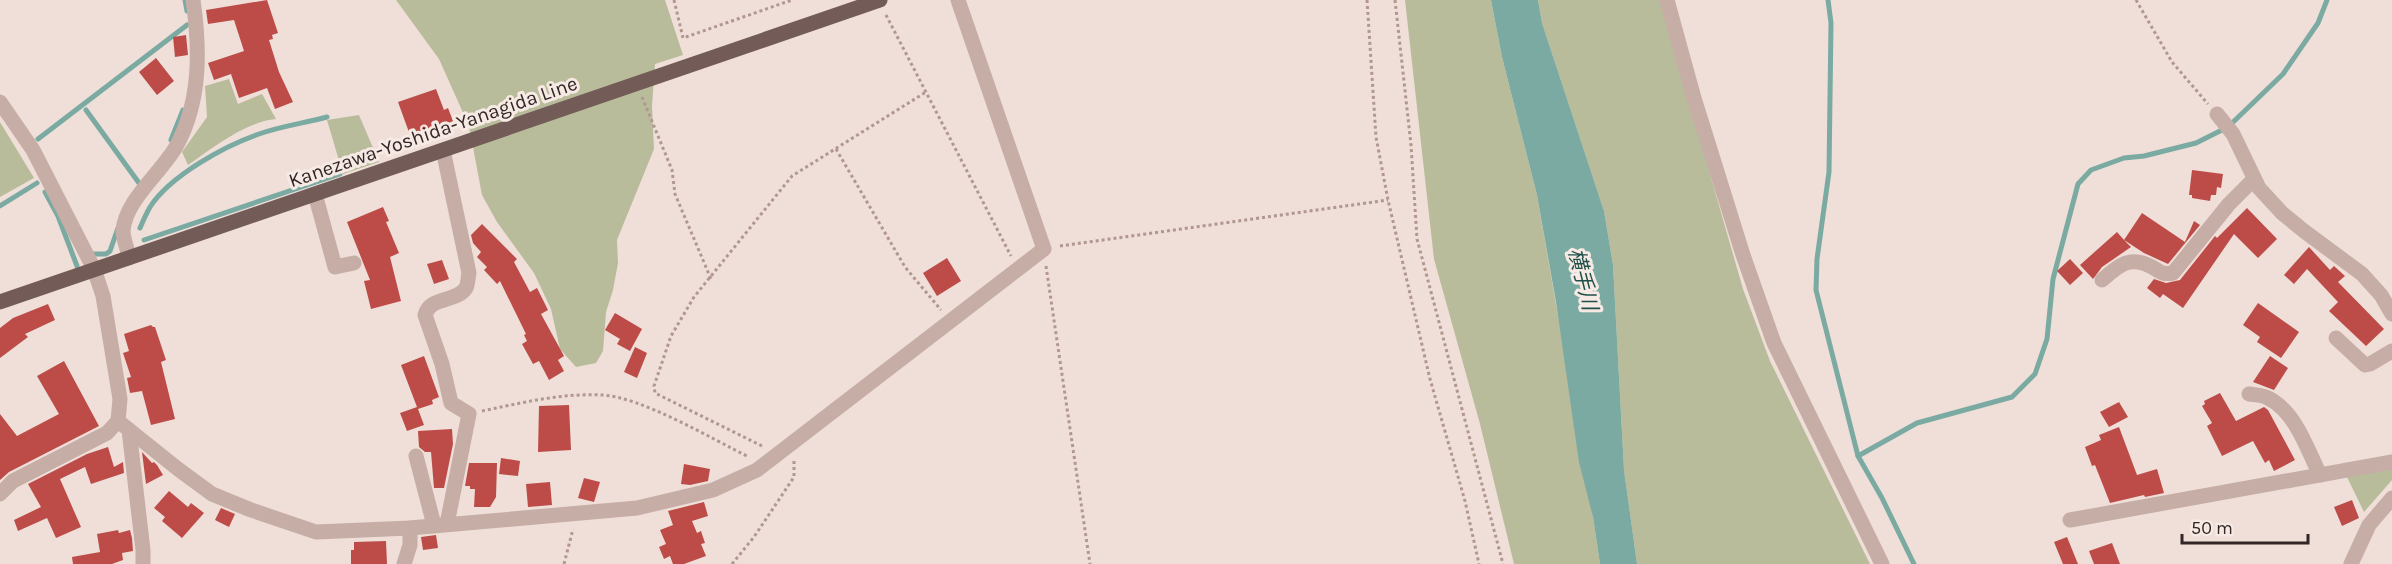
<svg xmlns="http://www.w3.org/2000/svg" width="2392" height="564" viewBox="0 0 2392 564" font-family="Karla,'Noto Sans JP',sans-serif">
	<rect width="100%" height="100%" fill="#efdfd8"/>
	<g fill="#b8bc9a">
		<polygon points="396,0 665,0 683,55 655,64 652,106 654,149 617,240 618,263 613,290 606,312 603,351 596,363 576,367 560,349 551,309 534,273 497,222 482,195 469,126 439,59"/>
		<polygon points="1405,0 1491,0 1502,57 1537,195 1593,517 1600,564 1514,564 1480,424 1434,259"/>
		<polygon points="1538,0 1660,0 1743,289 1770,361 1870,564 1637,564 1624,470 1613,265 1604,211 1542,23"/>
		<path d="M229,79L238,104L262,94L276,119C247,121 212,148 188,165L182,152L207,117L205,86Z"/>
		<polygon points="359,115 379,162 343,174 327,120"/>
		<polygon points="0,122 34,178 0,197"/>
		<polygon points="2392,467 2392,480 2364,512 2347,477"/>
	</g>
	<polygon fill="#7aaaa1" points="1491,0 1538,0 1542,23 1604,211 1613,265 1624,470 1637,564 1600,564 1593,517 1579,462 1556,302 1537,195 1502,57"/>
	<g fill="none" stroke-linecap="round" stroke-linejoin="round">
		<g stroke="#7aaaa1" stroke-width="5">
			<polyline points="185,0 187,11"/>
			<polyline points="1828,0 1831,23 1829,172 1817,259 1816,290 1858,456 1882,498 1914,564"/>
			<polyline points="86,110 139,183"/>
			<polyline points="38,139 187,25"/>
			<polyline points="171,140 183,110"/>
			<polyline points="45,192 58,216 77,266"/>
			<polyline points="0,206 37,183"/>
			<path d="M140,228C143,221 146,214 150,207C170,176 224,146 259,134C281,126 305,123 327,117"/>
			<polyline points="144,240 340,174"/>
			<polyline points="92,254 106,254 110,251 118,228"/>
			<polyline points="1858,456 1917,423 2012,397 2035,374 2047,339 2053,279 2078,184 2091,170 2124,158 2144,156 2196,143 2228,127 2283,74 2318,23 2327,0"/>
		</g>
	</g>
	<g fill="#bd4c48">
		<polygon points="267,0 278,33 272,35 273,39 269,40 279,72 293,102 275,109 267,88 239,98 231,74 214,80 208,63 244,51 234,20 208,24 206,10"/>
		<polygon points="186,35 188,55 175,57 173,37"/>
		<polygon points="156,58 174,81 157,95 139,72"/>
		<polygon points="436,89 444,110 448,108 453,121 431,132 429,128 410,135 398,102"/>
		<polygon points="2192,170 2223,174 2221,188 2217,187 2216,195 2211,195 2210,201 2192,198 2192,195 2189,195"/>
		<polygon points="383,207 389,221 386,222 399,253 390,257 401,301 371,309 364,281 370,280 347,222"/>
		<polygon points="2247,208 2277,239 2258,258 2234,234 2183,308 2163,294 2160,298 2147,288 2154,279 2166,283 2180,280 2215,236 2217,238"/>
		<polygon points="2142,213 2185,242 2194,221 2200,225 2168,264 2144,253 2124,240 2131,247 2102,267 2093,279 2080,265 2117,232 2124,240"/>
		<polygon points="482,224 517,259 514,262 530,292 537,288 548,310 541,314 564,356 558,360 564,371 549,380 539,361 533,364 522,344 527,341 524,335 526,334 500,281 497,284 484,270 487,267 477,257 481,252 473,243 471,235"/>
		<polygon points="2309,247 2330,270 2334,266 2345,276 2338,282 2384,329 2366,346 2329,311 2338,302 2307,269 2294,284 2284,275"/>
		<polygon points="947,258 961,281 937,296 923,273"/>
		<polygon points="2070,259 2083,273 2070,285 2057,271"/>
		<polygon points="442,260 449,279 434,284 427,264"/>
		<polygon points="2258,303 2299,332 2281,358 2257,342 2260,337 2243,325"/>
		<polygon points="48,304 55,320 25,334 28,337 0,358 0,328 13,318"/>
		<polygon points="615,313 642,329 630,351 617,344 620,339 605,330"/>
		<polygon points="151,325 153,327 155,327 166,360 161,362 175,419 151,425 142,391 130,393 127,378 131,377 123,353 129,351 124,334"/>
		<polygon points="635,347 647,353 637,378 624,372"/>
		<polygon points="424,356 439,397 432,400 433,404 418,409 424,425 407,431 400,413 417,407 401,365"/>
		<polygon points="2270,356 2288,368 2274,390 2253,382"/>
		<polygon points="64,361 99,426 9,472 0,480 0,414 17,436 59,414 37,376"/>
		<polygon points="2220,393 2236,421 2264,407 2268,410 2295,460 2274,471 2269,460 2265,463 2253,441 2222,456 2207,426 2212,423 2202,406 2205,404 2204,401"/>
		<polygon points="2119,402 2128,417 2109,427 2100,412"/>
		<polygon points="569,405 571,450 538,452 539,406"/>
		<polygon points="2119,427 2137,475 2157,469 2164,493 2145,497 2144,495 2110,503 2095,465 2092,466 2085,447 2101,440 2099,435"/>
		<polygon points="452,429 453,444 444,488 434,488 431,452 425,452 419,447 418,431"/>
		<polygon points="108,447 114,467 123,462 124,473 91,484 85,467 60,479 81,527 56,538 47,518 18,531 14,520 41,507 28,484 87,454"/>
		<polygon points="142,452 152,463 154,462 157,465 163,475 146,484"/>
		<polygon points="501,458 520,461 518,476 499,474"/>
		<polygon points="469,463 497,463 496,497 490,507 474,507 475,489 470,489 470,486 465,486"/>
		<polygon points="684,464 710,469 708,481 690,485 681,484"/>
		<polygon points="584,478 600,482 594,502 578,498"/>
		<polygon points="550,482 552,505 528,507 526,484"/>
		<polygon points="169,491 188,507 191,503 204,513 182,538 162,521 165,517 154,508"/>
		<polygon points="2352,500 2359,518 2342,526 2334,507"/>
		<polygon points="704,502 708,516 692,521 697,533 701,531 705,543 701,544 706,556 684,564 673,564 670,556 664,559 659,547 666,544 660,530 673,525 668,511"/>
		<polygon points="221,508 235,514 229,527 215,520"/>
		<polygon points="118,530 119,533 130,530 132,538 133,551 122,553 123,560 112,564 73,564 72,557 100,552 97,534"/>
		<polygon points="436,535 438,548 423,550 421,537"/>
		<polygon points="2067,537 2078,564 2063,564 2054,542"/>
		<polygon points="386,541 387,564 351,564 351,550 354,550 354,542"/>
		<polygon points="2112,543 2120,564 2094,564 2089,551"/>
	</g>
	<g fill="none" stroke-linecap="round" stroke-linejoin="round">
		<g stroke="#b19790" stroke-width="3" stroke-dasharray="3 3" stroke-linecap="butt">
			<polyline points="674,0 683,38 792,0"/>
			<polyline points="1367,0 1376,137 1388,200 1430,379 1465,501 1479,564"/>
			<polyline points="1395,0 1411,145 1417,239 1503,564"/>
			<polyline points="2136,0 2172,62 2208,104"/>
			<polyline points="886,15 1011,256"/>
			<polyline points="642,97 672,170 675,194 711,279"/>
			<polyline points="836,149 905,267 941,310"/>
			<polyline points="1060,246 1388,200"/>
			<polyline points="1046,266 1090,564"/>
			<path d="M482,411C521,403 561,393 601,395C640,396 712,439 749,457"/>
			<polyline points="762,446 655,393 654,386 671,336 694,297 792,176 926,92"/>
			<polyline points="564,564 573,529"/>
			<polyline points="732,564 754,537 794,477 794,461"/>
		</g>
		<g stroke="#c6ada5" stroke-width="15">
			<polyline points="1667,0 1694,98 1743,255 1774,343 1882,564"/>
			<polyline points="0,102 33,150 94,269 103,296 120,399 118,421 107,433 13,481 0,494"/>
			<polyline points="2217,114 2233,134 2259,188 2282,213 2304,231 2362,274 2381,295 2392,314"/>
			<path d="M443,150L469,273C468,277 468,284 466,288C456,303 430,296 425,315L442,364L451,403L469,414L447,524"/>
			<polyline points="315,194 335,267 354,263"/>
			<path d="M129,258C128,250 123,239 123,231C125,200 163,171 177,145C201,100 200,49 193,0"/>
			<path d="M2102,280C2119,265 2130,255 2152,267C2161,272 2162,275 2173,273L2229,204L2254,179"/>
			<polyline points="2336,338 2365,365 2370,364 2392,351"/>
			<path d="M2249,394C2255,395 2263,395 2268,398C2296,412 2307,449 2320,475"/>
			<polyline points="118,421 178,469 212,494 251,510 316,532 410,528 637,508 713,490 757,470 1044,249 958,0"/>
			<polyline points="129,430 143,550 143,564"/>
			<polyline points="416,456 434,525"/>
			<polyline points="2070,520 2392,462"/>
			<polyline points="404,564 410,545 410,528"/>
			<polyline points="2351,564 2369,525 2392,498"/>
		</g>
		<polyline stroke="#735b58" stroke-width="15" points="0,302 880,0"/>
	</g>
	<g text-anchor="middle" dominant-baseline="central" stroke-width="6" stroke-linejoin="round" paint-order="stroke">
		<g font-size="20" fill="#322726" stroke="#f7eae4">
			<text transform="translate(433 132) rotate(-19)">Kanezawa-Yoshida-Yanagida Line</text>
		</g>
		<g font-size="21" font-style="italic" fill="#1f5049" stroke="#f7eae4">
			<text transform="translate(1583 279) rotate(76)">横手川</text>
		</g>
	</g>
	<path d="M2182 534v9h126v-9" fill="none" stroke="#322726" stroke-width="3"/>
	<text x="2191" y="534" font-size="18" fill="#322726" stroke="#f7eae4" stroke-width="4.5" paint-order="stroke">50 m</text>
</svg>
